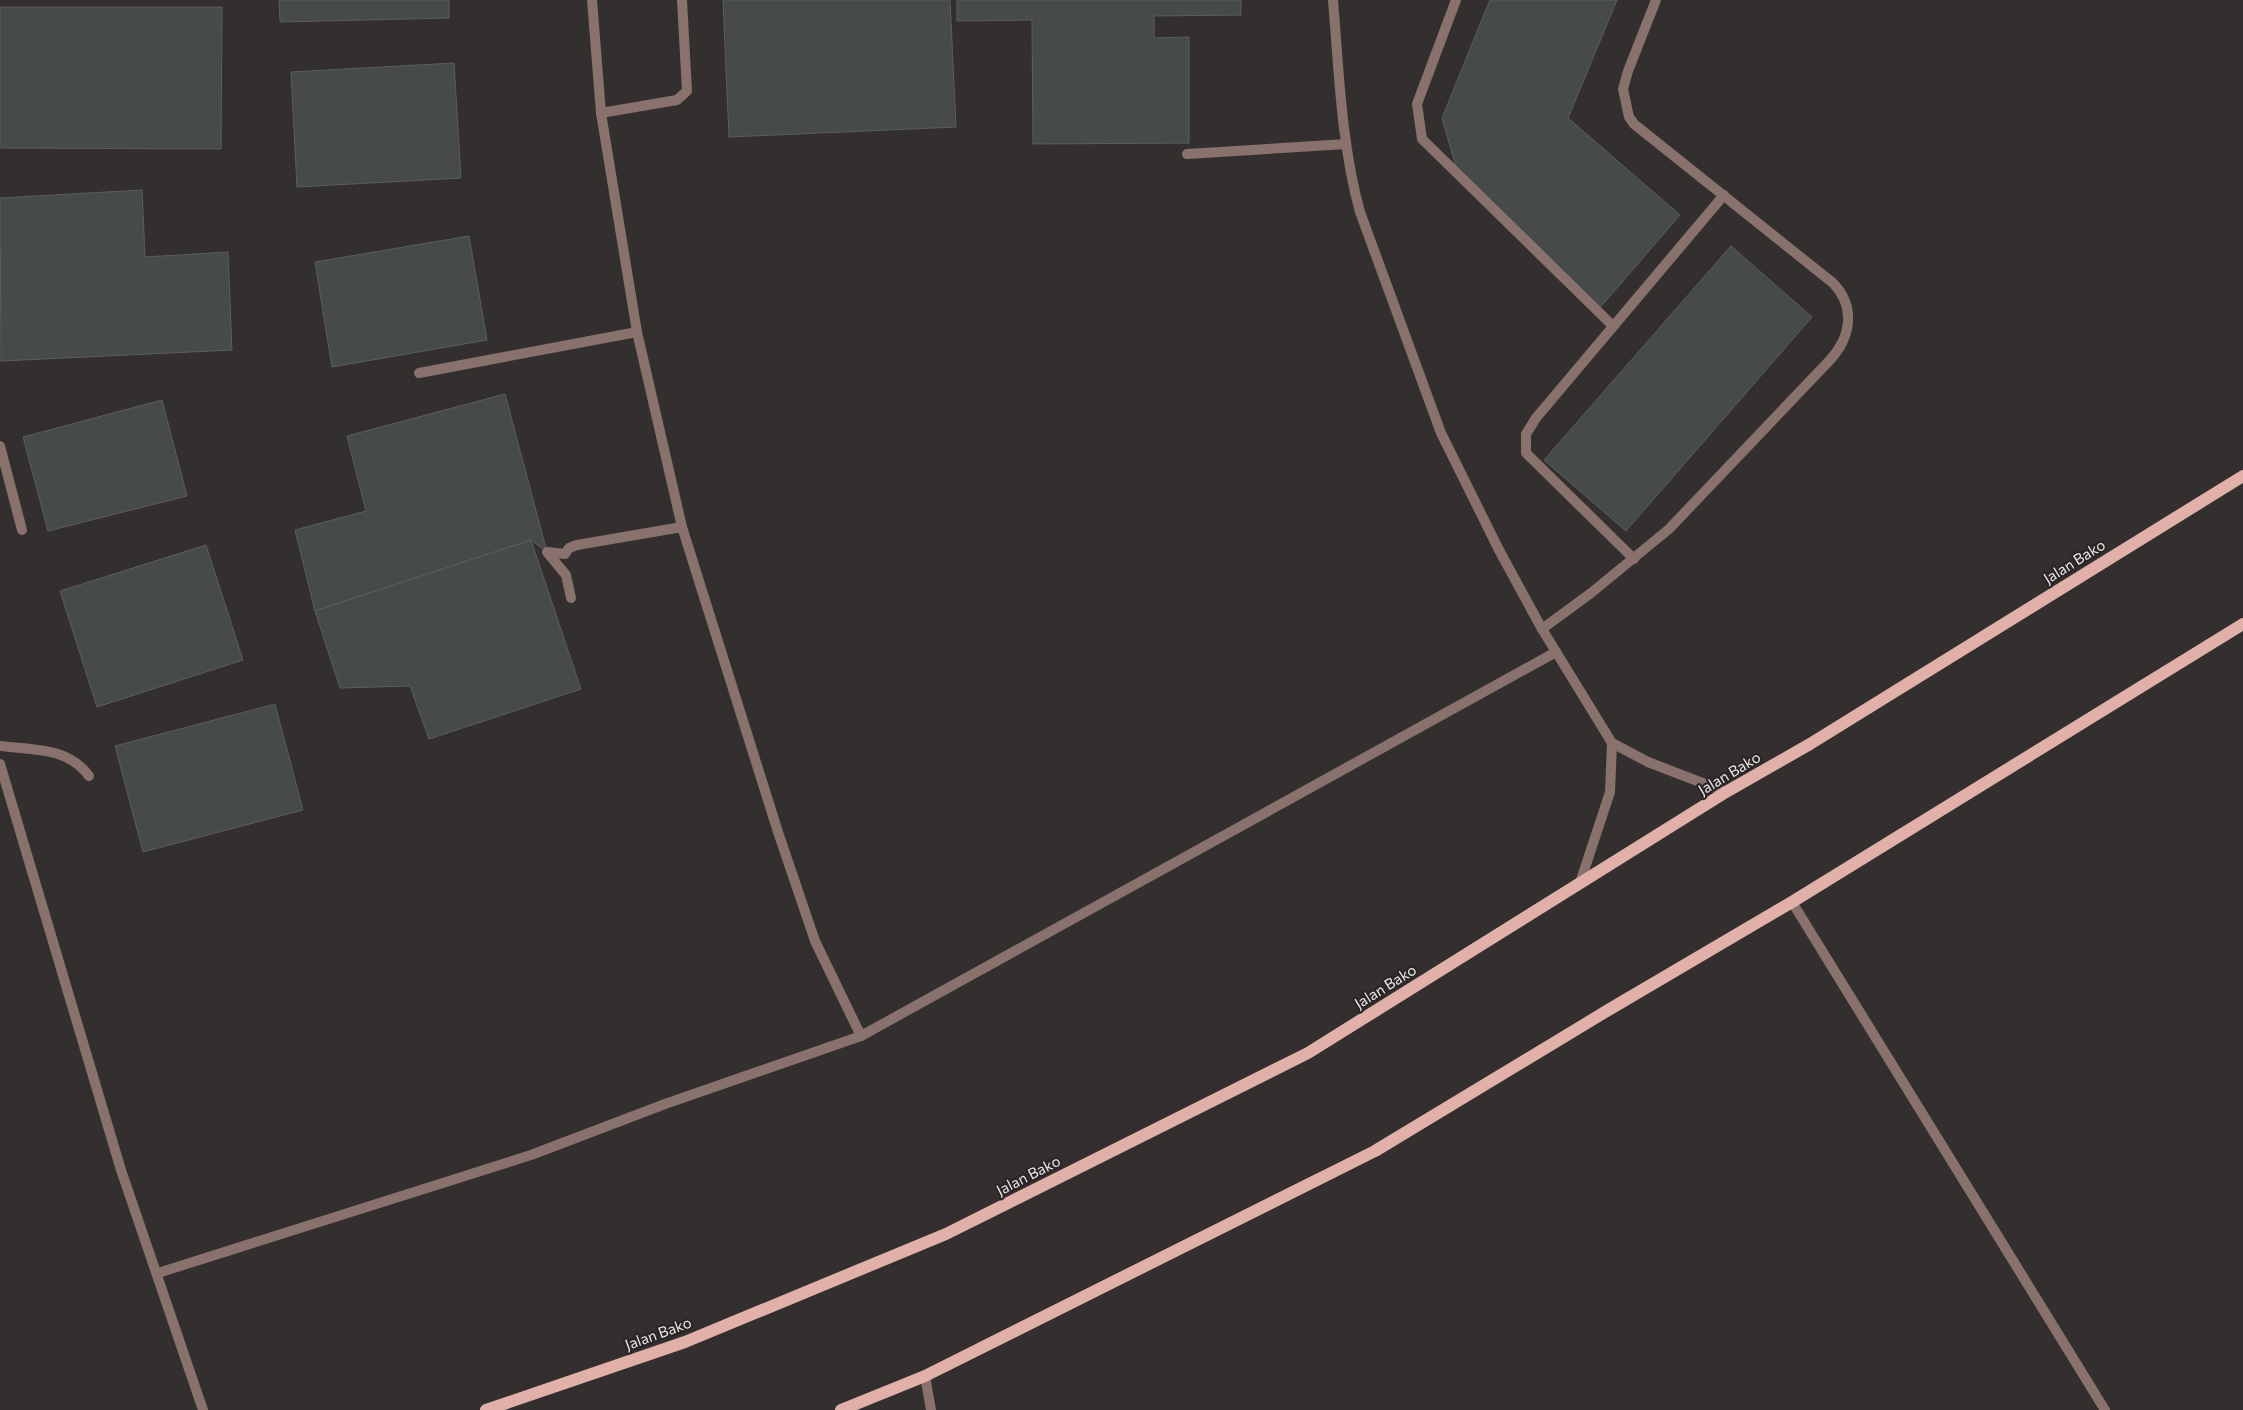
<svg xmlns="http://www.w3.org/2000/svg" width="2243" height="1410" viewBox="0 0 2243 1410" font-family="Commissioner,sans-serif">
	<rect width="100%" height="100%" fill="#342f2f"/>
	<g fill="#464a4b" stroke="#5a5e60">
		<polygon points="279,0 449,0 449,18 280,22"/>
		<polygon points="723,0 950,0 956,127 729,137"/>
		<polygon points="957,0 1241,0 1241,15 1154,16 1154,38 1189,37 1189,143 1033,144 1032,20 957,21"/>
		<polygon points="1490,0 1617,0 1568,118 1680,215 1597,311 1458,174 1442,118"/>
		<polygon points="0,7 222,7 221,149 0,148"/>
		<polygon points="454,63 461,178 297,187 291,72"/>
		<polygon points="142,190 145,257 228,252 232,350 1,361 0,198"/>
		<polygon points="469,236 487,340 332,367 315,262"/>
		<polygon points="1731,246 1812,317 1626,531 1544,460"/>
		<polygon points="505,394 547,552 531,540 315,611 295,530 366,511 347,436"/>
		<polygon points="162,400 187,496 48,531 23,437"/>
		<polygon points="531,540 581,689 429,739 410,686 340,688 315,611"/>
		<polygon points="206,545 243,660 97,707 60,591"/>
		<polygon points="275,704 303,810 143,852 115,746"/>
	</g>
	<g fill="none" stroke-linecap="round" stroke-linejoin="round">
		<g stroke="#89716d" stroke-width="10">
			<polyline points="1456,0 1417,104 1422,139 1613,326"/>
			<polyline points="601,113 677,100 687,91 682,0"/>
			<polyline points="1187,154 1346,144"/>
			<polyline points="419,373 637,332"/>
			<polyline points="0,446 22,530"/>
			<polyline points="1634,559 1526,453 1526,434 1536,418 1724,195"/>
			<polyline points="571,598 566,575 547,552 565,554 569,548 577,545 682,527"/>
			<path d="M1542,629L1591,593L1669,529L1830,360C1851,337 1856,307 1833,283L1634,124L1629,117L1623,89L1628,71L1656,0"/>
			<path d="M0,746C33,750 68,747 89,776"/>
			<polyline points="1792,902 2105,1410"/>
			<polyline points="925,1376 931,1410"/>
		</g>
		<g stroke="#89716d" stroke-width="10">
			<polyline points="592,0 601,113 637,332 682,527 778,832 815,941 861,1036"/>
			<path d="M1333,0C1339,71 1341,143 1360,212L1441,433L1499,550L1542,629L1612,743L1648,762L1726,792"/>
			<polyline points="0,764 121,1170 203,1410"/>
			<polyline points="1580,883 1610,792 1612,743"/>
			<polyline points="158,1273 531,1155 665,1104 861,1036 1556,652"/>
		</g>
		<g stroke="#e1b0a8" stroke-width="12">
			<polyline points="486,1410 685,1342 946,1234 1308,1053 1726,792 1810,744 2243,476"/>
			<polyline points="841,1410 925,1376 1375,1151 1610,1009 1792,902 2243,624"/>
		</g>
	</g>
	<g text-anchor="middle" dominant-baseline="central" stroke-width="4.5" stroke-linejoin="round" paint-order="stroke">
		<g font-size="15" fill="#ebe8e8" stroke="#2a2625">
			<text transform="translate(2074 561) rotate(-32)">Jalan Bako</text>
			<text transform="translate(1729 773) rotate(-31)">Jalan Bako</text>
			<text transform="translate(1385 986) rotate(-32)">Jalan Bako</text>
			<text transform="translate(1028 1175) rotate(-27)">Jalan Bako</text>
			<text transform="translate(658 1333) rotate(-20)">Jalan Bako</text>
		</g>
	</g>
</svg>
